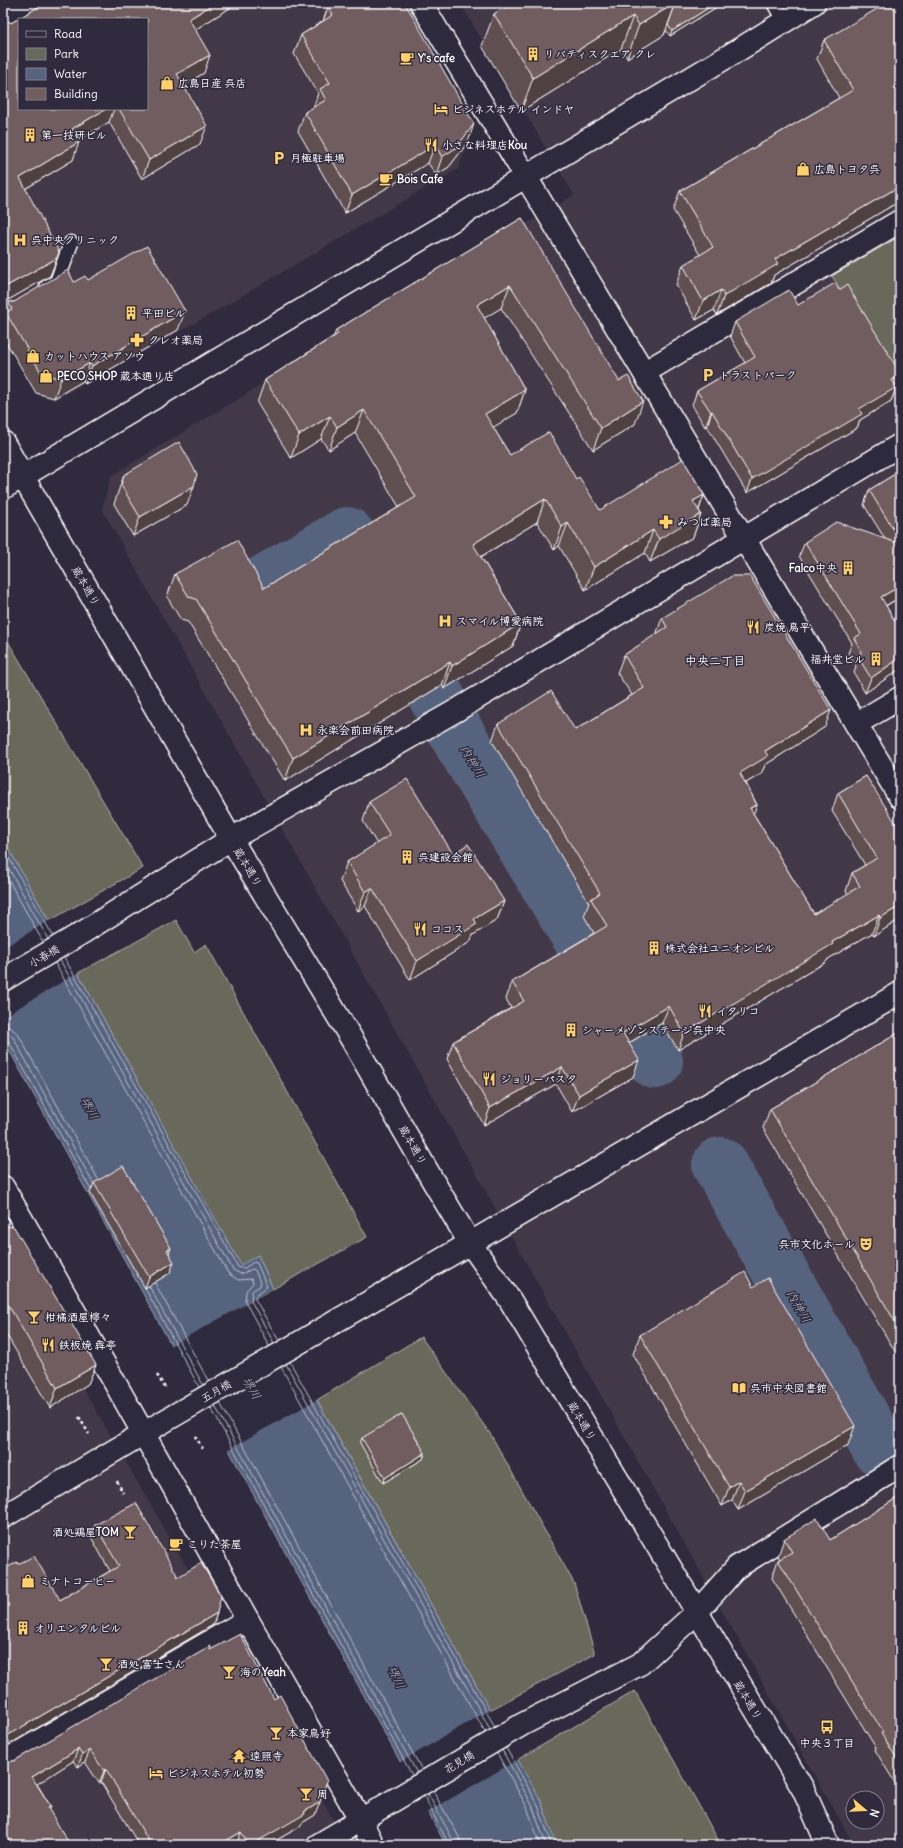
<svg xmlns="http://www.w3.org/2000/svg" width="903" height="1848" viewBox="0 0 903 1848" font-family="Delius,'Klee One',sans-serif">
	<rect width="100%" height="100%" fill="#2f2a3d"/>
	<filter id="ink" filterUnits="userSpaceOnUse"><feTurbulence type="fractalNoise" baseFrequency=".025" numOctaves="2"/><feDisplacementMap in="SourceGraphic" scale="8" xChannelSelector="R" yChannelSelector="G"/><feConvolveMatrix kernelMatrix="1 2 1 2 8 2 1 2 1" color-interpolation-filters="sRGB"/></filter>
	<g filter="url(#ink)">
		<g fill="#433947" fill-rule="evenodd">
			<polygon points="52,3 393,3 472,132 458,169 211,314 55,400 38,395 3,332 3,35 19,109 147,109 147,19"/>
			<path d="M460,3H900V1845H854L102,509L111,476L574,195ZM853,1798H877V1822H853Z"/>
			<polygon points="3,1250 348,1845 3,1845"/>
		</g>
		<g fill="#67695a" stroke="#b3b4ac">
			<polygon points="900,236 900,390 832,276"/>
			<polygon points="3,633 143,868 49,921 3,839"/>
			<polygon points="176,920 194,952 206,944 367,1237 273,1289 258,1255 241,1266 78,973"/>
			<polygon points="421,1337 491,1435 574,1583 595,1654 490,1710 317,1400"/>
			<polygon points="635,1691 721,1845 556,1845 541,1801 517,1760"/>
		</g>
		<polygon fill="#56637e" stroke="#9aa1b2" points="3,839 241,1265 258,1255 273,1289 259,1297 541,1801 556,1845 446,1845 3,1039"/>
		<g fill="#2f2a3d">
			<polygon points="50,920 79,972 3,1017 3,948"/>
			<polygon points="273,1289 274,1291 262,1298 318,1399 227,1450 170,1346"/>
			<polygon points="491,1709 519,1759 426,1813 399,1763"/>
		</g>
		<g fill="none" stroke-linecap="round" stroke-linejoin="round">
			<g stroke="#bbc1cb" stroke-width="1">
				<polyline points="3,847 53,936"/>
				<polyline points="3,858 48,939"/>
				<polyline points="3,870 43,942"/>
				<polyline points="64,957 238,1267 243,1269 254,1262 257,1263 267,1287 257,1294 255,1299 279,1341"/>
				<polyline points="60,960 233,1270 241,1274 252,1269 255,1270 261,1285 252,1291 251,1301 274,1343"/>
				<polyline points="55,963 228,1273 238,1280 252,1279 253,1283 246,1291 245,1301 269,1346"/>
				<polyline points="3,1026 11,1028 18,1034 98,1179"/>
				<polyline points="3,1032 8,1033 13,1037 93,1183"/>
				<polyline points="3,1038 8,1040 91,1190"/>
				<polyline points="155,1283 209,1382"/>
				<polyline points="149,1286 203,1385"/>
				<polyline points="145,1288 199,1387"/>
				<polyline points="290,1362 495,1727"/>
				<polyline points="286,1364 490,1729"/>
				<polyline points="281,1367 485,1732"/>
				<polyline points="220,1403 422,1770"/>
				<polyline points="215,1406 417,1773"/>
				<polyline points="211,1408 412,1775"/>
				<polyline points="506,1748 537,1803 552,1845"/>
				<polyline points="502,1750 532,1805 546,1845"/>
				<polyline points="497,1753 527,1807 540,1845"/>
				<polyline points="433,1791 459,1837 460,1845"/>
				<polyline points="428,1794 453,1840 454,1845"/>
				<polyline points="424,1796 449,1845"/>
			</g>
			<g stroke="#56637e" stroke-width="56">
				<polyline points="268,581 347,535 461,741 655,1061"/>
				<polyline points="720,1165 879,1448"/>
			</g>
			<g stroke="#fff" stroke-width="17">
				<g id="lane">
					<polyline points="774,3 785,22"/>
					<polyline points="47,287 57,282 71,243"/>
				</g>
			</g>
			<g stroke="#fff" stroke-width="25">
				<g id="street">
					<polyline points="645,372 900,221"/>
					<polyline points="856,724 900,698"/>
					<polyline points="3,980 85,931 231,839"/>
					<path d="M3,1187C125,1396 240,1609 360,1819L373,1845"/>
					<polyline points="3,1762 247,1620"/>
					<polyline points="318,1845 523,1724 640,1664 696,1613 737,1567 900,1466"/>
				</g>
			</g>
			<g stroke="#fff" stroke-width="25">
				<g id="secondary">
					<polyline points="421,3 900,797"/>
					<polyline points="3,442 231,839 351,1038 433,1181 470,1243 510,1300 803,1789 828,1845"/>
					<polyline points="3,488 740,49 814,3"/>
					<polyline points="231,839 457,710 900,445"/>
					<polyline points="3,1517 144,1433 900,993"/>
				</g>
			</g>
			<g stroke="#fff" stroke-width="2.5" stroke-dasharray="3 3" stroke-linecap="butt">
				<polyline points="157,1375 166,1389"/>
				<polyline points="79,1417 89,1434"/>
				<polyline points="195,1436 203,1449"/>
				<polyline points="117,1481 123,1493"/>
			</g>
			<use href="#lane" stroke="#2f2a3d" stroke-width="14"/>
			<use href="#street" stroke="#2f2a3d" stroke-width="22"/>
			<use href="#secondary" stroke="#2f2a3d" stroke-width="22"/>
		</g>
		<g fill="#615051" stroke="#fff" fill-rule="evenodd">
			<path d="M45,3H238L196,29L204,73L183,85L200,144L142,179L109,122L78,140L73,160L25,189L50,276L3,303L11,23ZM147,19V109H19Z"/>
			<polygon points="511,3 723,3 670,36 666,30 664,35 627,58 621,49 521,111 482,46 494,14"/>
			<polygon points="900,3 900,201 774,275 771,283 717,315 714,310 696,320 676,285 683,265 700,255 673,210 680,191 839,98 817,59 824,40"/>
			<polygon points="328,7 468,142 449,167 436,175 428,163 345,213 298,131 305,112 313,108 318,93 294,54 301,35 323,21"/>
			<polygon points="522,218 635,424 593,450 501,308 484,318 525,390 517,413 493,427 510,455 576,479 600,510 704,495 699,510 701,514 693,537 650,562 645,553 585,590 559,546 554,550 537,522 481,557 521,623 513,646 444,689 442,685 285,781 188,622 181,620 167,597 175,574 264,588 399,507 355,433 329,450 321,439 291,458 257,403 265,380 334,336 336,330"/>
			<polygon points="88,280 178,330 85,384 83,381 54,398 36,393 3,337 3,316 8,302 14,302 74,282"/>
			<polygon points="839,290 900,373 900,378 891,401 860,420 857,428 747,493 707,426 705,427 692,405 697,391 745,363 730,336 735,322 798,305"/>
			<polygon points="900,471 900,597 886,606 900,630 900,669 865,693 854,673 856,666 848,653 852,643 799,556 805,542 885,539 864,505 869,490"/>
			<polygon points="124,475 187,505 133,536 114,504 117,495"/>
			<polygon points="662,618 825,727 765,765 761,774 746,783 757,805 753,813 814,914 848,894 846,891 852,873 865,865 832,811 838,793 866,776 900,919 874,936 872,933 828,959 826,962 678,1050 662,1023 629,1043 633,1077 572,1112 556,1084 484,1125 447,1059 453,1042 511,1008 506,999 512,982 594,933 584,916 589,903 492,741 498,724 575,730 632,695 617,673 624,655 656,635"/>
			<polygon points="369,802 453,854 504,901 497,920 473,935 470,942 410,980 365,906 358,911 340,881 347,862 377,844 363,821"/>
			<polygon points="900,1032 900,1360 763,1128 770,1109"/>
			<polygon points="94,1183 169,1253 170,1273 145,1288 90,1193"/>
			<polygon points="3,1225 96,1365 88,1384 50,1408 3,1329"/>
			<polygon points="640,1335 848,1445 738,1510 732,1500 722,1506 633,1354"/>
			<polygon points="362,1438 425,1453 423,1459 383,1483 360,1443"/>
			<polygon points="900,1496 900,1791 875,1750 876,1748 772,1578 778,1560 780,1559 778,1556 784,1539 830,1540"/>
			<polygon points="95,1525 178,1577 217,1613 213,1625 3,1748 3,1570 18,1564 60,1600 110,1571 91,1537"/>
			<polygon points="210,1650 315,1815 302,1823 301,1826 268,1845 237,1845 237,1844 235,1845 139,1845 101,1782 99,1783 85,1762 78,1767 73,1761 37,1784 51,1807 49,1811 7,1762 14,1761"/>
		</g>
		<g fill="#4f4142" stroke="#fff">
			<polygon points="215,3 238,3 183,37 189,19"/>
			<polygon points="676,3 664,35 627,58 639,25"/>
			<polygon points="716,3 723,3 670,36 672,31"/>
			<polygon points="633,16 621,49 521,111 533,78"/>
			<polygon points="210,55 204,73 170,93 177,74"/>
			<polygon points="106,109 114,109 109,122 65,148 72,129"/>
			<polygon points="474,124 468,142 449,167 436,175 442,157"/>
			<polygon points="207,126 200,144 142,179 149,160"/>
			<polygon points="79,142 73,160 13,196 20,178"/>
			<polygon points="435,145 428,163 345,213 352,195"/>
			<polygon points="900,186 900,201 774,275 771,283 717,315 724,296 775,259"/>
			<polygon points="57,258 50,276 3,303 3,290 5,287"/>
			<polygon points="510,285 501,308 468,328 477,305"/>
			<polygon points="721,290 714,310 696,320 703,301"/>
			<polygon points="185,311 178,330 85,384 92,366"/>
			<polygon points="90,363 83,381 54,398 61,379"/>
			<polygon points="900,376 900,378 891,401 860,420 857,428 747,493 752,479 859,409 892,380"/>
			<polygon points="525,390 517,413 477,437 485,414"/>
			<polygon points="643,401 635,424 593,450 601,428"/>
			<polygon points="364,410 355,433 329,450 337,427"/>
			<polygon points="712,411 707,426 705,427 711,412"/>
			<polygon points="330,416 321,439 291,458 299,435"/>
			<polygon points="194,486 187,505 133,536 140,517"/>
			<polygon points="704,495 696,517 701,514 693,537 650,562 659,539 693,501"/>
			<polygon points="545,499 537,522 464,567 473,544"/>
			<polygon points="568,523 559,546 554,550 562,527"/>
			<polygon points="653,530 645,553 585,590 594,567"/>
			<polygon points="900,586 900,597 875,612 881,597"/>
			<polygon points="521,623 513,646 444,689 452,666"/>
			<polygon points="900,658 900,669 865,693 871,678"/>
			<polygon points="450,662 442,685 285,781 293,758"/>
			<polygon points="831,710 825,727 765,765 761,774 734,790 740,773 765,751"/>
			<polygon points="757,805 750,822 750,808"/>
			<polygon points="372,888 365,906 358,911 365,892"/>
			<polygon points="504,901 497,920 473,935 470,942 410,980 417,961 474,919"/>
			<polygon points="900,906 900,919 874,936 880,918"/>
			<polygon points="879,915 872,933 828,959 826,962 678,1050 684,1033 832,942"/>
			<polygon points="669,1006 662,1023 617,1050 623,1033"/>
			<polygon points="639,1060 633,1077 572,1112 579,1095"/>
			<polygon points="562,1067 556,1084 484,1125 490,1108"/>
			<polygon points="6,1186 3,1196 3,1189"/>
			<polygon points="171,1248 167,1258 167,1250"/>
			<polygon points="174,1262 170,1273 145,1288 149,1277"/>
			<polygon points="96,1365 88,1384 50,1408 57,1388"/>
			<polygon points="855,1426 848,1445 738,1510 745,1491"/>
			<polygon points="425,1453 423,1459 383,1483 385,1478"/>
			<polygon points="739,1481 732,1500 722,1506 729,1487"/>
			<polygon points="217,1613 213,1625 3,1748 3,1738"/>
			<polygon points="78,1749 73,1761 28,1790 32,1777"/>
			<polygon points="90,1750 85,1762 78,1767 82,1755"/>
			<polygon points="106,1769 101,1782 99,1783 104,1771"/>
			<polygon points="320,1802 315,1815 302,1823 301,1826 268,1845 251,1845"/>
			<polygon points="241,1832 237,1844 235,1845 219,1845"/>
		</g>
		<g fill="#715d5e" stroke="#fff">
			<polygon points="45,3 215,3 189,19 210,55 177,74 207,126 149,160 119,109 147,109 147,19 19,19 19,109 106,109 72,129 79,142 20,178 59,252 57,258 5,287 3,290 3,25 9,21 11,23"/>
			<polygon points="336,3 405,3 474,124 456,148 442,157 435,145 352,195 305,112 326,100 320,89 330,83 301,35 333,15 328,7"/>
			<polygon points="511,3 675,3 639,25 633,16 533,78 494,14"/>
			<polygon points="676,3 716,3 672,31 668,25"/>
			<polygon points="887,3 900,3 900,186 775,259 778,264 724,296 721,290 703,301 683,265 713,247 680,191 853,90 824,40"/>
			<polygon points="522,218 619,381 628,376 643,401 601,428 510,285 477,305 525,390 485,414 510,455 549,432 576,479 579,477 600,510 683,459 704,495 693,501 701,514 659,539 653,530 594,567 568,523 562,527 545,499 473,544 521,623 452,666 450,662 293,758 196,599 189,597 175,574 237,540 264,588 416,497 364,410 337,427 330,416 299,435 265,380 338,334 336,330"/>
			<polygon points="147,246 185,311 92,366 90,363 61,379 42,374 6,313 12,309 8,302 14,302 68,270 74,282 85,276 88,280"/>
			<polygon points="835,283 839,290 847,285 900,373 900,376 892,380 897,387 859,409 862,414 752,479 712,411 711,412 697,391 755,357 735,322 789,290 798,305"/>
			<polygon points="179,442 197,474 194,486 140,517 121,485 124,475"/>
			<polygon points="900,471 900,540 869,490"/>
			<polygon points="836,522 900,544 900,586 881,597 900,630 900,658 871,678 859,659 861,651 854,638 861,634 805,542"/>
			<polygon points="732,576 750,576 831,710 765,751 768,756 740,773 757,805 750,808 814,914 860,886 852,873 877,858 838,793 866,776 900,830 900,906 880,918 879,915 832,942 833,944 684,1033 669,1006 623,1033 639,1060 579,1095 562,1067 490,1108 453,1042 524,1001 512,982 607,926 591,899 600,893 498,724 551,691 575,730 644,688 624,655 667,627 662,618"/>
			<polygon points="407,779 453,854 468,844 504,901 474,919 477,924 417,961 372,888 365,892 347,862 390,835 369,802"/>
			<polygon points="900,1032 900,1330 770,1109"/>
			<polygon points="123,1166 171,1248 167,1250 174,1262 149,1277 94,1183"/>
			<polygon points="3,1181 6,1186 3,1189"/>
			<polygon points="3,1225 4,1226 14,1227 96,1365 57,1388 3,1296"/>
			<polygon points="745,1272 753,1287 768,1278 855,1426 745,1491 739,1481 729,1487 640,1335"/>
			<polygon points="402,1414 425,1453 385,1478 362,1438"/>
			<polygon points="900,1496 900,1764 881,1733 883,1732 778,1560 792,1552 784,1539 817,1518 830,1540"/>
			<polygon points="136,1503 178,1577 201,1563 221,1596 217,1613 3,1738 3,1570 17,1562 18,1564 34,1556 60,1600 119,1566 95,1525"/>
			<polygon points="240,1634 274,1699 280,1695 327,1781 320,1802 304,1812 305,1814 251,1845 249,1845 241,1832 219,1845 151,1845 106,1769 104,1771 90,1750 82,1755 78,1749 32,1777 51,1807 48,1808 70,1845 3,1845 3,1761 7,1762 14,1761 211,1646 210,1650"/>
		</g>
	</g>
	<defs>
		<g id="building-bare" transform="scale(1.08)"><path d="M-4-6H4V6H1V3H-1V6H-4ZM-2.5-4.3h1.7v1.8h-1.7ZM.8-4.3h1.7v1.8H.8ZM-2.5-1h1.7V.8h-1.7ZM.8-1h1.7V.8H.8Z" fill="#ffd166" stroke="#2f2a3d" stroke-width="2.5" paint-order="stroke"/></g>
		<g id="cafe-bare" transform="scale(1.08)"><path d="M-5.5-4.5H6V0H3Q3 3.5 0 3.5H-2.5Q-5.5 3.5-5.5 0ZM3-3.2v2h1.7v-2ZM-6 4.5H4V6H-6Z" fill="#ffd166" stroke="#2f2a3d" stroke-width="2.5" paint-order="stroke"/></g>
		<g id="shop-bare" transform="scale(1.08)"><path d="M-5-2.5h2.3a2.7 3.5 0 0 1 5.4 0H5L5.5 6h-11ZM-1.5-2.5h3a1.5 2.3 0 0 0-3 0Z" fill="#ffd166" stroke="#2f2a3d" stroke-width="2.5" paint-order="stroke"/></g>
		<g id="hotel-bare" transform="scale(1.08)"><path d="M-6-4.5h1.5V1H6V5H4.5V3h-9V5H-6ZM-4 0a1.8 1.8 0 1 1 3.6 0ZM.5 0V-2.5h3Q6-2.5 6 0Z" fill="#ffd166" stroke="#2f2a3d" stroke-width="2.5" paint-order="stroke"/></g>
		<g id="restaurant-bare" transform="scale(1.08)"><path d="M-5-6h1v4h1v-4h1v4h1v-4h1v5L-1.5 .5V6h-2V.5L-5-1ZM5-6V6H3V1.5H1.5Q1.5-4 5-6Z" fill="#ffd166" stroke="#2f2a3d" stroke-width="2.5" paint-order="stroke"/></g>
		<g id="parking-bare" transform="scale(1.08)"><path d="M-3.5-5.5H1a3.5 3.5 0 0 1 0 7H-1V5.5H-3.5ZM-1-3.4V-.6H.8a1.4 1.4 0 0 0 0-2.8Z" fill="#ffd166" stroke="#2f2a3d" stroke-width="2.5" paint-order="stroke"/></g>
		<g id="hospital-bare" transform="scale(1.08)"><path d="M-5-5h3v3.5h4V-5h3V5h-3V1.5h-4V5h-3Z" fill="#ffd166" stroke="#2f2a3d" stroke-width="2.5" paint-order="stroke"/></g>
		<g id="pharmacy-bare" transform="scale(1.08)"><path d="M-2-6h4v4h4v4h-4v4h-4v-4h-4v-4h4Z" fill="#ffd166" stroke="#2f2a3d" stroke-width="2.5" paint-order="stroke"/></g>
		<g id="theatre-bare" transform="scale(1.08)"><path d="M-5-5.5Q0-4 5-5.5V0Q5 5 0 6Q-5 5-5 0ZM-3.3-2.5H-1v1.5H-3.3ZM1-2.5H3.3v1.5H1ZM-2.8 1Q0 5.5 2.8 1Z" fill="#ffd166" stroke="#2f2a3d" stroke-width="2.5" paint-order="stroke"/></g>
		<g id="bar-bare" transform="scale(1.08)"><path d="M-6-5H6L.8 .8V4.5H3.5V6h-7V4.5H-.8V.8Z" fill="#ffd166" stroke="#2f2a3d" stroke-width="2.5" paint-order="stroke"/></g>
		<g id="library-bare" transform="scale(1.08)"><path d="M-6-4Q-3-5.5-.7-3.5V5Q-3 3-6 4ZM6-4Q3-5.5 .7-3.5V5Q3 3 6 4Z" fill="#ffd166" stroke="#2f2a3d" stroke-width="2.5" paint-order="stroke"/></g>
		<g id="bus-bare" transform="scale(1.08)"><path d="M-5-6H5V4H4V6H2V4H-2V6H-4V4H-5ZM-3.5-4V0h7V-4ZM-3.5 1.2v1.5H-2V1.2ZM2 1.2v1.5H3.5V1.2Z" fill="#ffd166" stroke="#2f2a3d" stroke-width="2.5" paint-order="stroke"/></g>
		<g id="temple-bare" transform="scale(1.08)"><path d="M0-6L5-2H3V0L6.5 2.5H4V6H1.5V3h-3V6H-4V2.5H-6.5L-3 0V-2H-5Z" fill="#ffd166" stroke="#2f2a3d" stroke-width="2.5" paint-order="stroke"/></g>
	</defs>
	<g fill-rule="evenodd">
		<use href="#building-bare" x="533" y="54"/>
		<use href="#cafe-bare" x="407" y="58"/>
		<use href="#shop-bare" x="167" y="83"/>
		<use href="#hotel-bare" x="441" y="109"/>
		<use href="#building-bare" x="30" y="135"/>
		<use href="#restaurant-bare" x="431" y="145"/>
		<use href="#parking-bare" x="279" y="158"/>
		<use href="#shop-bare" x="803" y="169"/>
		<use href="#cafe-bare" x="386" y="179"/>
		<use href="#hospital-bare" x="20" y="240"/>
		<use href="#building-bare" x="131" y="313"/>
		<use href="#pharmacy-bare" x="137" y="340"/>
		<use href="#shop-bare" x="33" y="356"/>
		<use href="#parking-bare" x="708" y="375"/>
		<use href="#shop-bare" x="46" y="376"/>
		<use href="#pharmacy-bare" x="666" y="522"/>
		<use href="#building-bare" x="848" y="568"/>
		<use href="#hospital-bare" x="445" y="621"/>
		<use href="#restaurant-bare" x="753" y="627"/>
		<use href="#building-bare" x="876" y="659"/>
		<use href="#hospital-bare" x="306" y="730"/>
		<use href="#building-bare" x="407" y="857"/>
		<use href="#restaurant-bare" x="420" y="929"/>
		<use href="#building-bare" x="654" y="948"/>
		<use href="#restaurant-bare" x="705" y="1011"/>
		<use href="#building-bare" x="571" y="1030"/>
		<use href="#restaurant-bare" x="489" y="1079"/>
		<use href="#theatre-bare" x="866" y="1244"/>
		<use href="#bar-bare" x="34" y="1317"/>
		<use href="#restaurant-bare" x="48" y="1345"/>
		<use href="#library-bare" x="739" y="1388"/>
		<use href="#bar-bare" x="130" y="1532"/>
		<use href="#cafe-bare" x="176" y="1544"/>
		<use href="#shop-bare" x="28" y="1581"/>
		<use href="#building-bare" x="23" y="1628"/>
		<use href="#bar-bare" x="106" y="1664"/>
		<use href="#bar-bare" x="229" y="1672"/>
		<use href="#bus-bare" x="827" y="1727"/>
		<use href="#bar-bare" x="276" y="1733"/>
		<use href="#temple-bare" x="239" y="1756"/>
		<use href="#hotel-bare" x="156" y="1773"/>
		<use href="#bar-bare" x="306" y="1794"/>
	</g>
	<g text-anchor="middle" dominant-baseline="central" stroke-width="3" stroke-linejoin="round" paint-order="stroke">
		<g font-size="11" font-weight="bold" fill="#fff" stroke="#2f2a3d" text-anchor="start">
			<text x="544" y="54">リバティスクエア クレ</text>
			<text x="418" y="58">Y's cafe</text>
			<text x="178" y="83">広島日産 呉店</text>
			<text x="452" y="109">ビジネスホテル インドヤ</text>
			<text x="41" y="135">第一技研ビル</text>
			<text x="442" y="145">小さな料理店Kou</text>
			<text x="290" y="158">月極駐車場</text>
			<text x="814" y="169">広島トヨタ呉</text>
			<text x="397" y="179">Bois Cafe</text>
			<text x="31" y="240">呉中央クリニック</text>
			<text x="142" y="313">平田ビル</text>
			<text x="148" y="340">クレオ薬局</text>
			<text x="44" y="356">カットハウス アソウ</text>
			<text x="719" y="375">トラストパーク</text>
			<text x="57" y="376">PECO SHOP 蔵本通り店</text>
			<text x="677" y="522">みつば薬局</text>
			<text x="837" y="568" text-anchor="end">Falco中央</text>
			<text x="456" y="621">スマイル博愛病院</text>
			<text x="764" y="627">炭焼 鳥平</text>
			<text x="865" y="659" text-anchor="end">福井堂ビル</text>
			<text x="317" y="730">永楽会前田病院</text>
			<text x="418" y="857">呉建設会館</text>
			<text x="431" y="929">ココス</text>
			<text x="665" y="948">株式会社ユニオンビル</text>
			<text x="716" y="1011">イタリコ</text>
			<text x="582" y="1030">シャーメゾンステージ呉中央</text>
			<text x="500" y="1079">ジョリーパスタ</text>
			<text x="855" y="1244" text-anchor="end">呉市文化ホール</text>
			<text x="45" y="1317">柑橘酒屋檸々</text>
			<text x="59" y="1345">鉄板焼 犇亭</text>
			<text x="750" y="1388">呉市中央図書館</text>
			<text x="119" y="1532" text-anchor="end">酒処鶏屋TOM</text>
			<text x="187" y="1544">こりた茶屋</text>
			<text x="39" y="1581">ミナトコーヒー</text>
			<text x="34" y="1628">オリエンタルビル</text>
			<text x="117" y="1664">酒処 富士さん</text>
			<text x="240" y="1672">海のYeah</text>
			<text x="287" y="1733">本家鳥好</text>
			<text x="827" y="1743" text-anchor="middle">中央３丁目</text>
			<text x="250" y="1756">遠照寺</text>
			<text x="167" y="1773">ビジネスホテル初勢</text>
			<text x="317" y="1794">周</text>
		</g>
		<g font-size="11" fill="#fff" stroke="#2f2a3d">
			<text transform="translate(86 586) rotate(60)">蔵本通り</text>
			<text transform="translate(248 867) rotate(59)">蔵本通り</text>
			<text transform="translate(44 956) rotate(-30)">小春橋</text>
			<text transform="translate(413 1145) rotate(60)">蔵本通り</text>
			<text transform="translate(216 1391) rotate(-30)">五月橋</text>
			<text transform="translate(582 1421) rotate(59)">蔵本通り</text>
			<text transform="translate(748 1700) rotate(59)">蔵本通り</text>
			<text transform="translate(459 1762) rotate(-31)">花見橋</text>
		</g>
		<g font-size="12" font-weight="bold" fill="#fff" stroke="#2f2a3d">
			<text x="715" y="660">中央二丁目</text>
		</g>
		<g font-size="12" font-style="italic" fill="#b3b9c5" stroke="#2f2a3d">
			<text transform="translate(473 761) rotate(59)">内神川</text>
			<text transform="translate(90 1108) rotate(62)">堺川</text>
			<text transform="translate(799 1306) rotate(61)">内神川</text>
			<text transform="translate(252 1388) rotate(59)">堺川</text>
			<text transform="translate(397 1677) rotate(65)">堺川</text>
		</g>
	</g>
	<rect width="903" height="1848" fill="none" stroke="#2f2a3d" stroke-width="16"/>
	<rect x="8" y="8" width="887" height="1832" fill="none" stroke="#fff" stroke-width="1.5" filter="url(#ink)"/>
	<rect x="18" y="18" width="130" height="92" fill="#2f2a3d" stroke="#827f8b"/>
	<rect x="26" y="31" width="20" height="6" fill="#2f2a3d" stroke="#827f8b"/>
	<text x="54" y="38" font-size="12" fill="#ffffff">Road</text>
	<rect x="26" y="48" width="20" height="12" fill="#67695a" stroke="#827f8b"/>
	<text x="54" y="58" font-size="12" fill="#ffffff">Park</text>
	<rect x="26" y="68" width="20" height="12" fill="#56637e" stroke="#827f8b"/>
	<text x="54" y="78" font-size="12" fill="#ffffff">Water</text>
	<rect x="26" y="88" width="20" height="12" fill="#715d5e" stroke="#827f8b"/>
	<text x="54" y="98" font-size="12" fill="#ffffff">Building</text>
	<g transform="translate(865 1810) rotate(109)"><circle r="19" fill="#2f2a3d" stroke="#827f8b"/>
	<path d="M0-3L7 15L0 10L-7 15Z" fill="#ffd166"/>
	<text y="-6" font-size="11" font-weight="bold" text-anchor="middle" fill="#ffffff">N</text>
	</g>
</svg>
